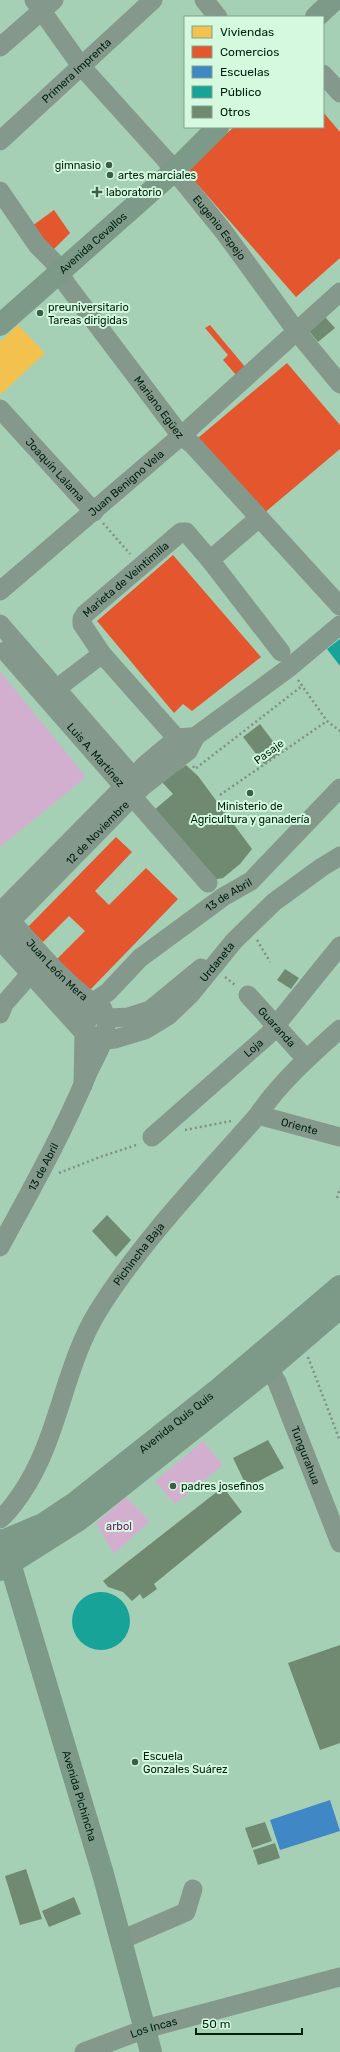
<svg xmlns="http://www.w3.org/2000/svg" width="340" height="2052" viewBox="0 0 340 2052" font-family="Rubik,sans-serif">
	<rect width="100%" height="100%" fill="#a6d0b5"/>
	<g fill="#d3afcf">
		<polygon points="0,671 86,777 0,847"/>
		<polygon points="203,1441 223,1465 175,1504 155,1481"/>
		<polygon points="126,1497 150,1521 114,1554 96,1523"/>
	</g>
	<polygon fill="#f2c14e" points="18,325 45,353 0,395 0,342"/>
	<g fill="#e4572e">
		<polygon points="323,112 340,132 340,258 296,297 185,170 234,127 323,127"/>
		<polygon points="54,210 70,233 52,251 32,226"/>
		<polygon points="210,325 246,368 237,376 223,360 228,355 205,328"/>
		<polygon points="287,363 340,425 340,449 263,514 198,438"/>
		<polygon points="173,555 261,657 192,711 183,704 174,713 97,621"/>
		<polygon points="116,837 132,852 95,891 109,905 146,868 178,899 90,990 57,959 85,931 69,916 43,942 28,927"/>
	</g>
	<polygon fill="#3f88c5" points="330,1800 340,1831 280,1850 270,1820"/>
	<g fill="#17a398">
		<polygon points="340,639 340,666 327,649"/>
		<circle cx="101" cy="1621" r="29"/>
	</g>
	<g fill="#708a71">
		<polygon points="325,317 335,328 318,342 309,331"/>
		<polygon points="260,724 281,752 264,764 243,737"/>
		<polygon points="186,765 198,776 252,849 240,864 223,878 213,880 147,816 173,794 162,782"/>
		<polygon points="285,969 299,978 291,989 277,980"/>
		<polygon points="107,1215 131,1240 116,1257 92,1231"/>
		<polygon points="268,1440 284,1468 247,1487 233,1458"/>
		<polygon points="223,1487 242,1512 154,1584 157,1589 143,1599 140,1594 132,1601 123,1592 108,1587 103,1581"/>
		<polygon points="340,1645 340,1743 320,1750 288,1663"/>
		<polygon points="265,1822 272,1841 252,1848 245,1828"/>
		<polygon points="275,1843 280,1858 258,1865 253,1850"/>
		<polygon points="26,1869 42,1919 20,1925 5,1876"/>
		<polygon points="74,1897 81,1914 49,1927 42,1911"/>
	</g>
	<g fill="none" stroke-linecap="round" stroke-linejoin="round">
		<g stroke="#7d9185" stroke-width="2.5" stroke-dasharray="2 3" stroke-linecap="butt">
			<polyline points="103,523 130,554"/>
			<polyline points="298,680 327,721 340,731"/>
			<polyline points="193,766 195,769 302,686"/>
			<polyline points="220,795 327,721"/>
			<polyline points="257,940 270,962"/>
			<polyline points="225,977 235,985"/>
			<polyline points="185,1130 231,1121"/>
			<polyline points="59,1173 100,1157 139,1144"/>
			<polyline points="337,1198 340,1188"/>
			<polyline points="308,1357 340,1441"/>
		</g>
		<g stroke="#84988b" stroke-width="19">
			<path id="s1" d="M34,0L81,66L165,159L224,232L297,332L340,384"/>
			<polyline points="204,0 218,17"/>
			<polyline points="0,47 54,0"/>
			<polyline points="323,74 340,93"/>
			<path id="s2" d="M0,141L153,0"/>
			<path id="s3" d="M0,191L37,245L53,261L67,285L181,436L192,444L340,606"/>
			<path id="s4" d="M0,409L94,512"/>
			<polyline points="210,560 259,518"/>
			<path id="s5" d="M0,591L181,436L340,292"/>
			<polyline points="0,624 141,786"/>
			<polyline points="56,689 102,654"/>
			<path id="s6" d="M188,751L102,654L82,624V619L85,614L181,532H186L210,560L281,652"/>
			<polyline points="0,912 146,764 177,738 190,737"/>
			<path id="s7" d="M11,921C39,951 67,988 103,1009"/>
			<path id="s8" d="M0,932L142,787L188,751L196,736L290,667L340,625"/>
			<path id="s9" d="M0,940L84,1033L104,1040L115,1039L145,1030L168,1016L190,995L234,941L274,902L322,867L340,856"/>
			<path id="s10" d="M248,995L306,1059"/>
			<polyline points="0,1014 4,1004 31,973"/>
			<polyline points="112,1018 128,1017 150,1010 201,968"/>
			<path id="s11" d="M83,1085L84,1033L92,1003L108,992L140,958L223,897L251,881L340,788"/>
			<path id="s12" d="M258,1115L340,1137"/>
			<path id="s13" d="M152,1137L268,1035L340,946"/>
			<path id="s14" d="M0,1247C31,1190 62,1135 87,1075C94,1059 104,1045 106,1027"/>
			<path id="s15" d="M269,1369L277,1382L340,1543"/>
			<path id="s16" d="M0,1519C9,1512 14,1504 21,1494C59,1439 63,1368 98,1311C143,1239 203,1178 258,1115C280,1082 311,1055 340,1029"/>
			<polyline points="121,1940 186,1912 193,1889"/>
			<path id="s17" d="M84,2052L145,2029L340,1977"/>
		</g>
		<g stroke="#7d9987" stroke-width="22">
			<polyline points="316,17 334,0"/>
			<path id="s18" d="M0,325L174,171L218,127"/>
			<path id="s19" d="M3,1540L103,1874L151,2052"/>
			<path id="s20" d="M0,1542L43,1524L73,1504L222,1386L340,1286"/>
			<polyline points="0,1570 79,1520 269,1369 340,1308"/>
		</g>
		<g stroke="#84988b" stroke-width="19">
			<path id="s21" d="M5,651L208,883"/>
			<path d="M0,923C28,954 69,1015 112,1018"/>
		</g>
	</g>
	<g fill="#3a5e48" stroke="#d4f9df" stroke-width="1.5">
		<circle cx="109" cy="165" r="4"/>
		<circle cx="110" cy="175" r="4"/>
		<path d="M95 186h4v4h4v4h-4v4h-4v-4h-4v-4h4z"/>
		<circle cx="40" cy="313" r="4"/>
		<circle cx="250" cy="793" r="4"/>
		<circle cx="173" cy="1486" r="4"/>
		<circle cx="135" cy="1762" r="4"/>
	</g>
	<g text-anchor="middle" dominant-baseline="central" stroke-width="4" stroke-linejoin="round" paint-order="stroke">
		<g font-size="11" fill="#00200e" stroke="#d4f9df">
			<text stroke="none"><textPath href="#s2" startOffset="104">Primera Imprenta</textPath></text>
			<text stroke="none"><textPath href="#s1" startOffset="294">Eugenio Espejo</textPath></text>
			<text stroke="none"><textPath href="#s18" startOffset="124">Avenida Cevallos</textPath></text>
			<text stroke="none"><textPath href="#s3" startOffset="269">Mariano Egüez</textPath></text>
			<text stroke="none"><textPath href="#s4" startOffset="82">Joaquín Lalama</textPath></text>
			<text stroke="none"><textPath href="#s5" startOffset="166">Juan Benigno Vela</textPath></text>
			<text stroke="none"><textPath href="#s6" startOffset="230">Marieta de Veintimilla</textPath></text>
			<text transform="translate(269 752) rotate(-36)">Pasaje</text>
			<text stroke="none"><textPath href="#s21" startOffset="138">Luis A. Martínez</textPath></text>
			<text stroke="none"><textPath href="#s8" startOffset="139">12 de Noviembre</textPath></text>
			<text stroke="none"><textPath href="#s11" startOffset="258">13 de Abril</textPath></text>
			<text stroke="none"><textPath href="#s9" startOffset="289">Urdaneta</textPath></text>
			<text stroke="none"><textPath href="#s7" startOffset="67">Juan León Mera</textPath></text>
			<text stroke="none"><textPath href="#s10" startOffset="43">Guaranda</textPath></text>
			<text stroke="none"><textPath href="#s13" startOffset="135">Loja</textPath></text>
			<text stroke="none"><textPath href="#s12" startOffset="43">Oriente</textPath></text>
			<text stroke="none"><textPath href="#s14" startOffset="91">13 de Abril</textPath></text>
			<text stroke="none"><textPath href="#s16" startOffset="302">Pichincha Baja</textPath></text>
			<text stroke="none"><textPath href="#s20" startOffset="214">Avenida Quis Quis</textPath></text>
			<text stroke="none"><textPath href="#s15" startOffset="94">Tungurahua</textPath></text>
			<text stroke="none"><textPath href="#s19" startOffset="267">Avenida Pichincha</textPath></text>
			<text stroke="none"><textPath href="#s17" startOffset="74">Los Incas</textPath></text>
		</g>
		<g font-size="11" fill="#00200e" stroke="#d4f9df" text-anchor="start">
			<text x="101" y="165" text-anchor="end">gimnasio</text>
			<text x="118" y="175">artes marciales</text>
			<text x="106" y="192">laboratorio</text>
			<text x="48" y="307">preuniversitario<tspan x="48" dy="13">Tareas dirigidas</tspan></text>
			<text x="250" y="806" text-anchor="middle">Ministerio de<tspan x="250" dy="13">Agricultura y ganadería</tspan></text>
			<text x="181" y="1486">padres josefinos</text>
			<text x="143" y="1756">Escuela<tspan x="143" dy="13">Gonzales Suárez</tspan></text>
		</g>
		<g font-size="11" fill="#731666" stroke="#d4f9df">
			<text x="119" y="1526">arbol</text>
		</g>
	</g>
	<rect x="184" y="16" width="140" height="112" fill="#d4f9df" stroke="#7fa28b"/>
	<rect x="192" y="26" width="20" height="12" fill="#f2c14e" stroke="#7fa28b"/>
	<text x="220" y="36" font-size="12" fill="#00200e">Viviendas</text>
	<rect x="192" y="46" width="20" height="12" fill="#e4572e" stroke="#7fa28b"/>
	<text x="220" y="56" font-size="12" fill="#00200e">Comercios</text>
	<rect x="192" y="66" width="20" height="12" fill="#3f88c5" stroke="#7fa28b"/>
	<text x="220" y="76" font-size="12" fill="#00200e">Escuelas</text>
	<rect x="192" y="86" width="20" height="12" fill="#17a398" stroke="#7fa28b"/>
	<text x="220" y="96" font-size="12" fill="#00200e">Público</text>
	<rect x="192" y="106" width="20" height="12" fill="#708a71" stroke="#7fa28b"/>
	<text x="220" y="116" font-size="12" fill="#00200e">Otros</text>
	<path d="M196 2028v6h106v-6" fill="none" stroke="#00200e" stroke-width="2"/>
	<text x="202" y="2028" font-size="12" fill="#00200e" stroke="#d4f9df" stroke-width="3" paint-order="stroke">50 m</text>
</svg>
